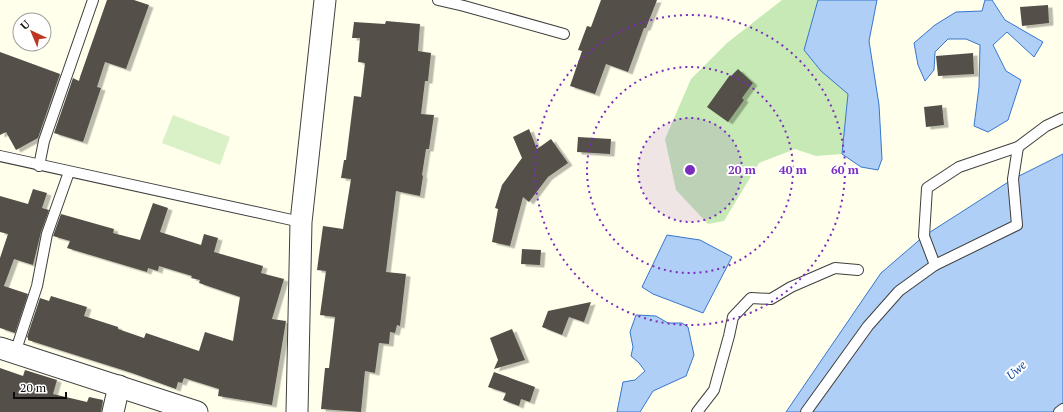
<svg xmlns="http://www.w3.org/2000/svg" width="1063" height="412" viewBox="0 0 1063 412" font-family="'PT Serif',serif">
	<defs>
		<filter id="shadow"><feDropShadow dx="4.5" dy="2.5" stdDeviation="0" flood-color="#0004"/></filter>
	</defs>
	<rect width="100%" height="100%" fill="#ffffeb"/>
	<polygon fill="#c7e9b5" points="782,0 818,0 804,50 821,71 848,94 842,154 816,156 795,149 759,163 724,221 708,224 676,190 665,139 691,79 727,43"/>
	<polygon fill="#daf0c7" points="173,115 230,137 220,165 162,143"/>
	<g fill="#afcff6" stroke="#3677ce">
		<polygon points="818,0 877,0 869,41 879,105 882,159 878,170 861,167 842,154 848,94 821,71 804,50"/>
		<polygon points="985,0 992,0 1005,20 1043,42 1034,57 1007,32 993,45 1006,71 1021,80 1008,120 988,132 974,126 979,87 980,45 966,39 948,39 935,52 934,70 925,81 918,65 914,43 935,25 956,12 982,11"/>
		<polygon points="1063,154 1063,412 786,412 881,273 924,236 1013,179"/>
		<polygon points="667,235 700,240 732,257 703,313 653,294 642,287"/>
		<polygon points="636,315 656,316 668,323 682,323 688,327 694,355 686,376 653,391 640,412 617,412 623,382 635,380 645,371 639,363 631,356 633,347 630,332"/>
	</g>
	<g fill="#544f48" filter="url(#shadow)">
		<polygon points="107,0 134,0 149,5 126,69 105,62 97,87 101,88 83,142 54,133 73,78 79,81 80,77"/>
		<polygon points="601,0 657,0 646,28 644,28 628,72 606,64 595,94 570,86 582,51 578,50 587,26 591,27"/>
		<polygon points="1048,5 1049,23 1022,26 1020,7"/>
		<polygon points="386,21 420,24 418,51 431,53 428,81 425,81 421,114 434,115 429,149 426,149 422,175 423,176 420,196 396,191 386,272 406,274 400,326 397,325 395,333 390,332 389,344 379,343 375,373 365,371 361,412 321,409 325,368 329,368 335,317 320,315 326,271 317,270 323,226 343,229 351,179 341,178 344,160 346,160 354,96 361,97 365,63 358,62 360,38 352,38 354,22 385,24"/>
		<polygon points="0,52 60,74 38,138 16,150 6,132 0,135"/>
		<polygon points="973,53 974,74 938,76 936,56"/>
		<polygon points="738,69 753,83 742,98 744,100 728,122 707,107 730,75 731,76"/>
		<polygon points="942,105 944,125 926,127 924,107"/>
		<polygon points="529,129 537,149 551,139 568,163 548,177 529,202 523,197 510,246 492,242 498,209 495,208 502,185 522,158 513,137"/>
		<polygon points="578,137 611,139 610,154 577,152"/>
		<polygon points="33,189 47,193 42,208 49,210 41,232 33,265 14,259 4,286 28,294 15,333 0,328 0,258 8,234 0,232 0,196 28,204"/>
		<polygon points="153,203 168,208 160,232 201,245 204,234 218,238 214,252 263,266 261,273 284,279 272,319 286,321 272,405 218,396 219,389 184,378 182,383 178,382 176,389 132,373 28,340 28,338 27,337 40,298 49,301 51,296 87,307 84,316 118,327 118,329 144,338 146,333 199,351 205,332 233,341 240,297 199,283 200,280 191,278 192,276 159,266 158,271 148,268 147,272 67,248 70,241 53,236 61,214 114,229 113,233 140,240"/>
		<polygon points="522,249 541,250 540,265 521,264"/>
		<polygon points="591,302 584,322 569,317 562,335 542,327 548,311"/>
		<polygon points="512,329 525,360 494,369 498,360 490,338"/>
		<polygon points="0,368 23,376 25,370 57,380 53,394 87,402 89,397 103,400 101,412 0,412"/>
		<polygon points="494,372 535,387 530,402 521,399 519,406 503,400 506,393 488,387"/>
	</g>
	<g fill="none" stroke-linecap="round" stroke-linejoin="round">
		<g stroke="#3f3f3f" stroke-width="12">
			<g id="lane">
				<polyline points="438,0 464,6 564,34"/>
				<polyline points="0,156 301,222"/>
				<polyline points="39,166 44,141 93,0"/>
				<polyline points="935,265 924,236 927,188 959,167 1018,147 1046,126 1063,118"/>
				<polyline points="15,353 37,286 47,234 69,172"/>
				<polyline points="697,412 714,390 729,336 733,317 751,298 771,299 791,287 835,268 858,270"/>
				<polyline points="806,412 868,326 899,291 935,265 1017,225 1013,179 1018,147"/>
				<polyline points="1059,412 1063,409"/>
			</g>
		</g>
		<g stroke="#3f3f3f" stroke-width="23">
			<g id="street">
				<polyline points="0,348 197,412"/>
				<polyline points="113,412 119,386"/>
				<polyline points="297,412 301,222 325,0"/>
			</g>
		</g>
		<use href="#lane" stroke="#fff" stroke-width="10"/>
		<use href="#street" stroke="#fff" stroke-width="21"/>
	</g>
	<circle cx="690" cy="170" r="52" fill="#7b2cbf" fill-opacity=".12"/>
	<g fill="none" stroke="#7b2cbf" stroke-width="2" stroke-dasharray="2 4">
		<circle cx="690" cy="170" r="52"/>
		<circle cx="690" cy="170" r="103"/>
		<circle cx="690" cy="170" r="155"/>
	</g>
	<g text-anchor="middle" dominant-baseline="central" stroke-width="4" stroke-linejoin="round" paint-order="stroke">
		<g font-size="12" font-style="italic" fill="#154a9d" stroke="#fff">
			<text transform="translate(1016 370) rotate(-42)">Uwe</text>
		</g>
	</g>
	<circle cx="690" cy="170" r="6" fill="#7b2cbf" stroke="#fff" stroke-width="2"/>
	<g font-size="12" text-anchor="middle" font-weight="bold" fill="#7b2cbf" stroke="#fff" stroke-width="4" stroke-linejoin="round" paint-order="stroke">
		<text x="742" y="174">20 m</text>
		<text x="793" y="174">40 m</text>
		<text x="845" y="174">60 m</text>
	</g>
	<g transform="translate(32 32) rotate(316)"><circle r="19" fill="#ffffff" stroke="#9e9e9e"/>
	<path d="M0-3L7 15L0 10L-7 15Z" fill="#bc3724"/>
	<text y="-6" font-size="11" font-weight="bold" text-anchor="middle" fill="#0c0c0c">U</text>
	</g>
	<path d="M14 392v6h52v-6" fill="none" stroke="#0c0c0c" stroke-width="2"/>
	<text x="20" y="392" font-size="12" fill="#0c0c0c" stroke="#ffffff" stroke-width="3" paint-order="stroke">20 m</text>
</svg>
